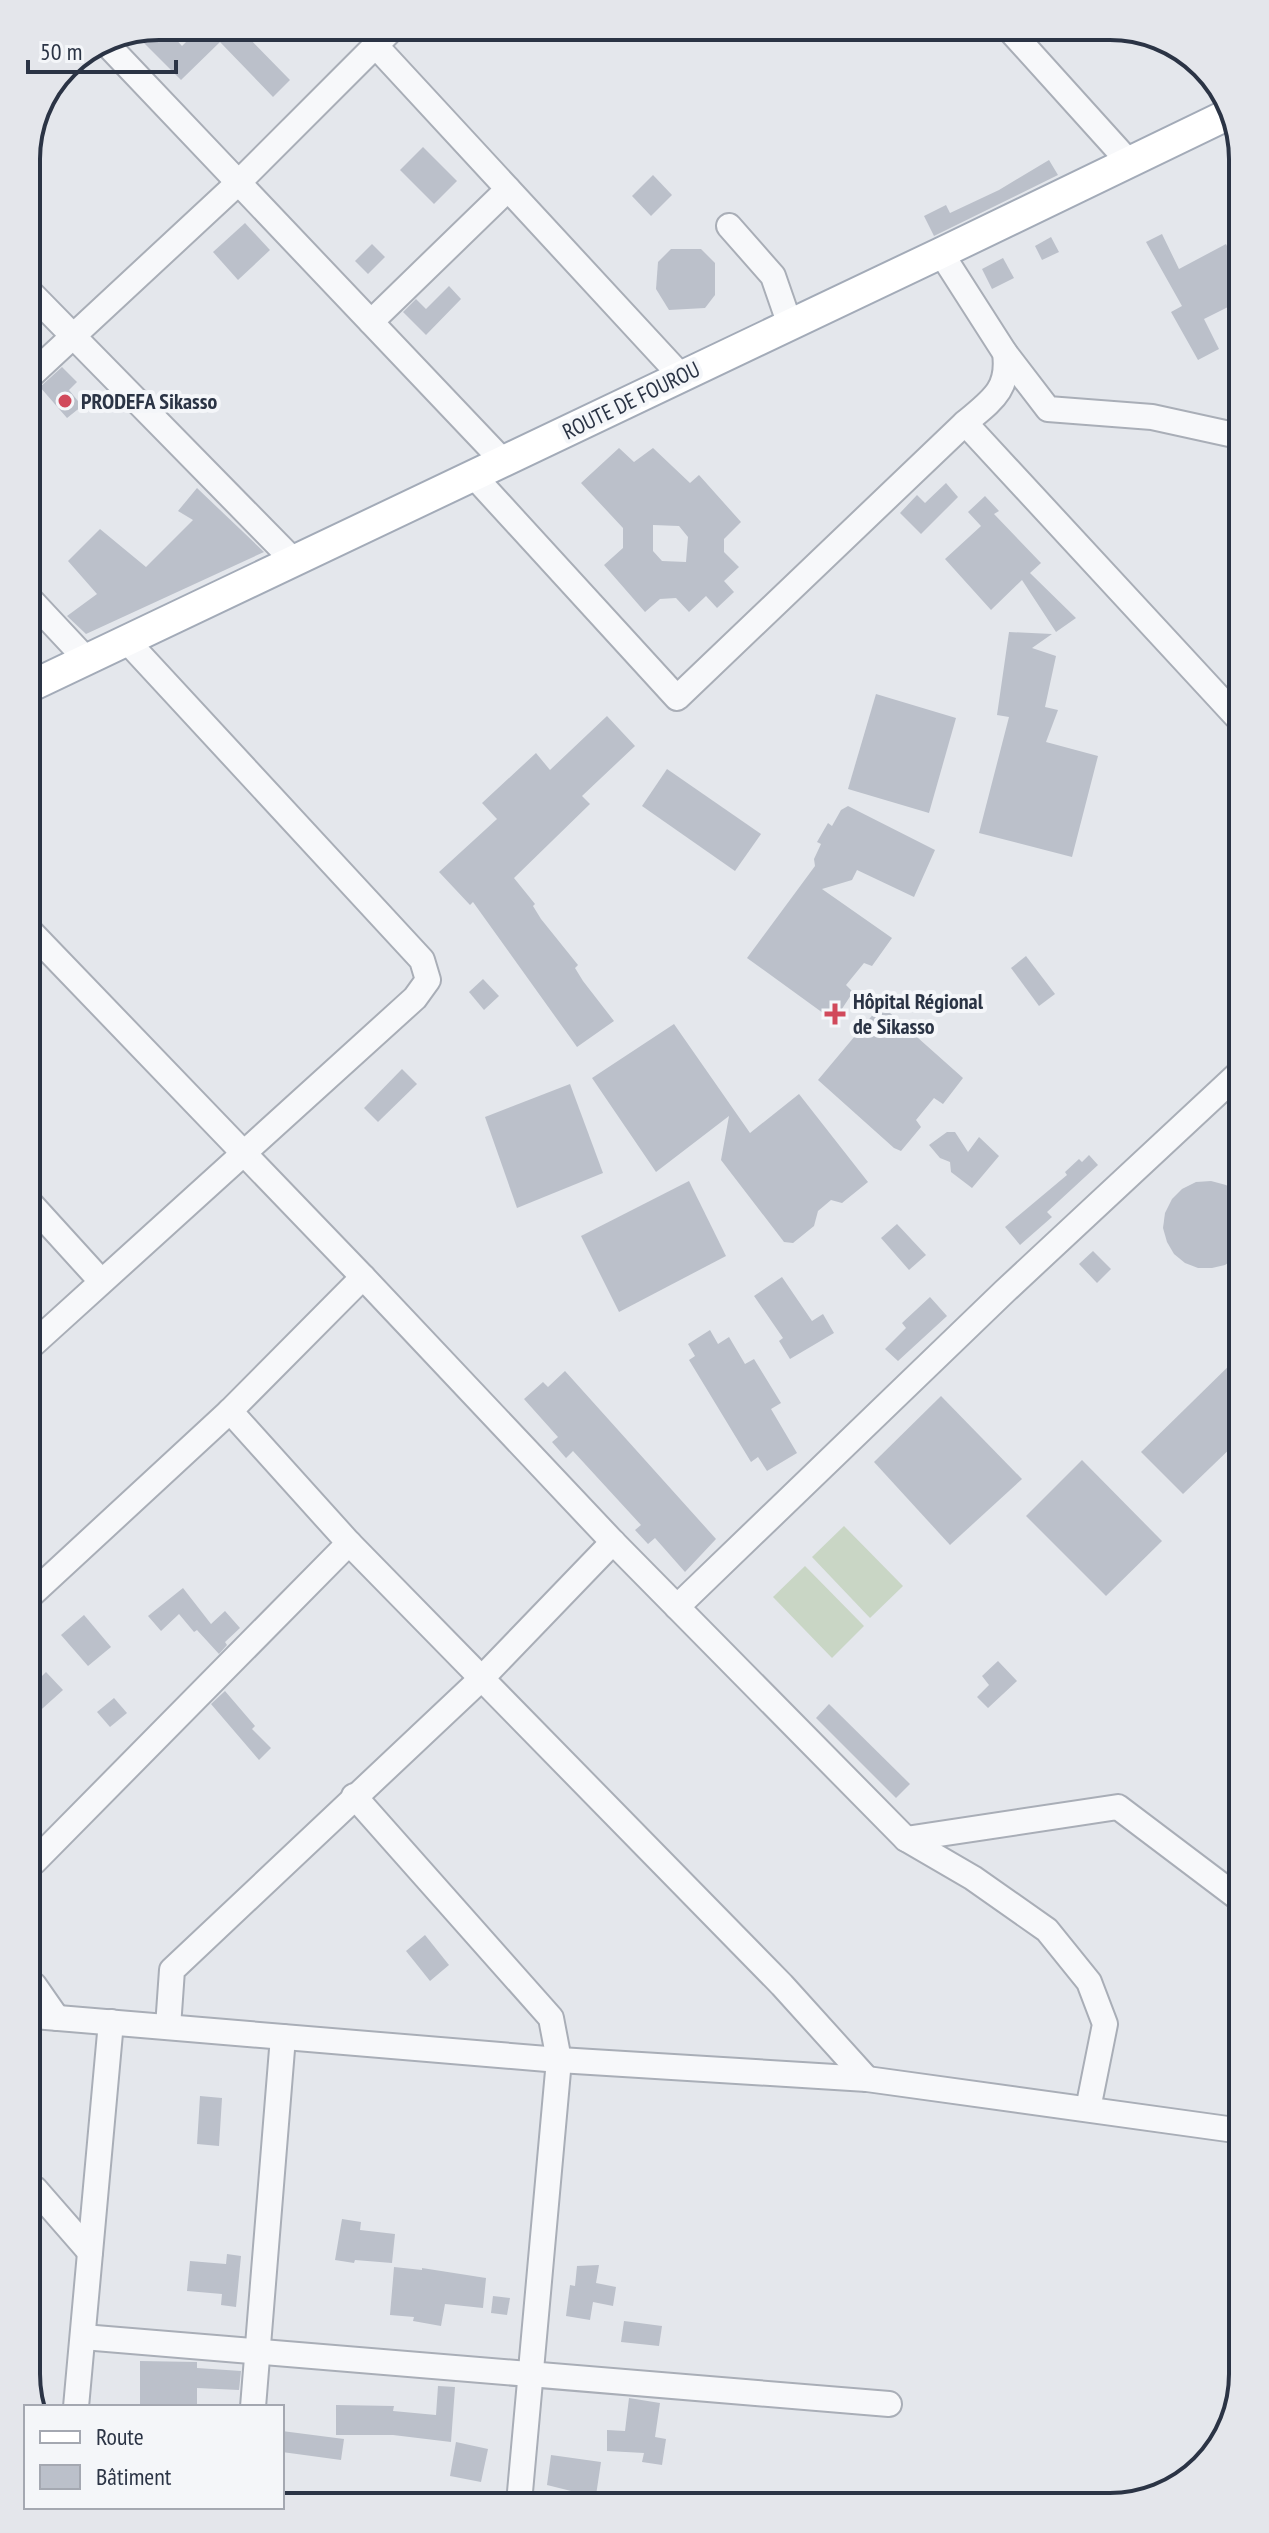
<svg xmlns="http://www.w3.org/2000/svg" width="1269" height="2533" viewBox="0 0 1269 2533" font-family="'PT Sans Narrow',sans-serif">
	<rect width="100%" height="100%" fill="#e4e7ec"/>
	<g fill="#c9d6c5">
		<polygon points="844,1526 903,1586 870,1618 812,1557"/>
		<polygon points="805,1566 864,1626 832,1658 773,1597"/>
	</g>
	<g fill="#bbc0ca" fill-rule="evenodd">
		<polygon points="172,35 182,46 193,35 246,35 290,80 273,97 220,42 181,80 137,36"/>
		<polygon points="423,147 457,181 434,204 400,170"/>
		<polygon points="1049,160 1058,175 934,236 924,216 946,205 950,213 999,190"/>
		<polygon points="653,175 672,195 651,216 632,196"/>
		<polygon points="245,223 270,250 238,280 213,252"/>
		<polygon points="1162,234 1179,269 1226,244 1234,260 1234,304 1204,319 1219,349 1198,360 1171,312 1182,306 1146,242"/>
		<polygon points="1051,237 1059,252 1042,260 1035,246"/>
		<polygon points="372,244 385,257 368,274 355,261"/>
		<polygon points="671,249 701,249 715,263 715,295 705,308 669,310 656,289 658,262"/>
		<polygon points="1003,258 1014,278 992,289 982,269"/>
		<polygon points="449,286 461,299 426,335 403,312 416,299 426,309"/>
		<polygon points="62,367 77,382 69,390 82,406 67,418 40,387"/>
		<path d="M619,448L634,462L653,448L690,483L699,475L741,522L724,539V552L739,567L724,581L734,592L717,608L706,596L689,612L676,598L660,599L645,612L604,565L623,548V528L581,483ZM653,525L679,526L688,537L686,562L662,561L653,551Z"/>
		<polygon points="946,483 958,497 921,534 900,513 917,495 925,503"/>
		<polygon points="197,488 264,552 86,634 67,616 97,594 68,561 100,529 146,567 193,520 178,511"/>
		<polygon points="985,496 999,511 994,514 1041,563 1030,573 1076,618 1056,632 1022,580 991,610 945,559 981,526 968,512"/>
		<polygon points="1009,632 1052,634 1032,648 1056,656 1045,707 1058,710 1046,742 1098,756 1072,857 979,833 1009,717 997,715"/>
		<polygon points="876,694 956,718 929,813 848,789"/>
		<polygon points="607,716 635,746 582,796 590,804 514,878 535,904 533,906 541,919 578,965 575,968 583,981 614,1021 577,1047 473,902 470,905 439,872 497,819 482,803 536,753 550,770"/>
		<polygon points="667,769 761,834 735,871 642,806"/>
		<polygon points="848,806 935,850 914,897 857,870 852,880 822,889 892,938 872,966 864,963 846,985 853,992 834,1021 747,958 815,866 814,859 821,844 817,842 828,823 832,826 841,810"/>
		<polygon points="1026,956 1055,994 1039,1006 1011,968"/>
		<polygon points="483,979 499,996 484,1010 469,992"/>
		<polygon points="881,1005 963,1078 943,1104 934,1098 916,1120 921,1127 901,1151 894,1148 818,1080"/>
		<polygon points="674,1024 750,1133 799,1094 868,1182 842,1203 831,1200 818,1211 814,1226 793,1243 784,1242 721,1160 729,1116 656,1172 592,1078"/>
		<polygon points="402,1069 417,1084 378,1122 364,1108"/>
		<polygon points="570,1084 603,1173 517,1208 485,1117"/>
		<polygon points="947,1132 955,1132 968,1152 979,1137 999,1156 972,1188 951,1172 950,1162 940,1158 929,1145"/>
		<polygon points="1089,1155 1098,1165 1047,1212 1052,1217 1020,1245 1005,1227 1067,1175 1065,1172 1079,1159 1082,1162"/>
		<polygon points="689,1181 726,1256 619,1312 581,1236"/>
		<polygon points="1211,1181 1226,1185 1238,1194 1238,1256 1225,1265 1212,1268 1198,1268 1185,1263 1174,1254 1167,1242 1163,1228 1165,1213 1172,1199 1182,1189 1196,1182"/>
		<polygon points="897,1224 926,1255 909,1270 881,1238"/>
		<polygon points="1093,1251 1111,1269 1097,1283 1079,1264"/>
		<polygon points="782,1277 812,1321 823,1314 834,1333 790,1359 779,1341 783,1338 754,1296"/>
		<polygon points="930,1297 947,1316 898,1361 885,1349 906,1328 902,1323"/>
		<polygon points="710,1330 718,1344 729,1337 745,1364 754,1359 781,1403 771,1409 797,1453 767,1471 758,1457 751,1462 689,1360 695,1356 688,1344"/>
		<polygon points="1239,1356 1239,1440 1183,1494 1141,1452"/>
		<polygon points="565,1371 716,1539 685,1572 655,1538 648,1544 635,1530 641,1525 573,1451 566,1458 552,1442 558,1437 524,1399 543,1382 548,1387"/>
		<polygon points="941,1396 1022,1479 950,1545 874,1462"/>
		<polygon points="1082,1460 1162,1541 1106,1596 1026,1516"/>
		<polygon points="183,1588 211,1624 225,1611 240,1628 225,1642 227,1645 219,1654 197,1630 194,1632 179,1614 161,1631 148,1616"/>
		<polygon points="84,1615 111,1647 88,1666 61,1635"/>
		<polygon points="998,1661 1017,1681 988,1708 977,1697 989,1685 982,1676"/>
		<polygon points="46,1672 63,1690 33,1717 33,1685"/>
		<polygon points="225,1691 255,1726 252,1729 271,1748 259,1760 211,1704"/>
		<polygon points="114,1698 127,1713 110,1727 97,1712"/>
		<polygon points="829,1704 910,1784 896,1798 816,1718"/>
		<polygon points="425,1935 449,1965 430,1981 406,1951"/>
		<polygon points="200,2096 222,2098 219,2146 197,2144"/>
		<polygon points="342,2219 361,2222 360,2230 395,2234 392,2263 355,2260 354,2263 335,2260"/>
		<polygon points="227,2254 241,2256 236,2307 221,2305 222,2294 187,2291 190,2261 226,2264"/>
		<polygon points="599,2265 596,2283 616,2287 613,2306 593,2302 590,2320 566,2316 570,2285 575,2286 577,2266"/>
		<polygon points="394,2267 422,2270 422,2268 486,2278 483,2308 445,2304 441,2326 413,2321 414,2317 390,2315"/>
		<polygon points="493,2296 510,2298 507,2315 491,2313"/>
		<polygon points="624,2321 662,2326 659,2346 621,2342"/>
		<polygon points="140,2361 197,2362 197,2368 241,2371 239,2390 197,2388 197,2407 140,2407"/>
		<polygon points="438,2386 455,2387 451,2442 393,2435 336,2435 336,2405 394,2406 393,2411 436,2415"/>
		<polygon points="629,2398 660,2403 655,2437 666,2439 662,2465 642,2462 644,2453 607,2451 607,2430 625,2431"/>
		<polygon points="282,2431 344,2439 341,2460 282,2452"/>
		<polygon points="456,2442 488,2449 481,2482 450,2476"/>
		<polygon points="551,2455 601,2462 595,2502 578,2503 579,2493 547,2485"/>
	</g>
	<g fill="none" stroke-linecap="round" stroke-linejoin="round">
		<g stroke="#a9aeb7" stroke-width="28">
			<g id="minor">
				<polyline points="1007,27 1129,162"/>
				<polyline points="103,40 503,461"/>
				<polyline points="375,45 681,376"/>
				<polyline points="729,226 773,276 790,325"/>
				<polyline points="27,289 294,561"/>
				<polyline points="371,322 508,189"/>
				<polyline points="1005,353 1048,409 1152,417 1234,435"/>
				<polyline points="27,379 238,183 388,33"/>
				<polyline points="965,423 1236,716"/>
				<path d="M472,474L677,698L965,423C991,401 1010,390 1005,353L941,253"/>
				<polyline points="28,597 86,659"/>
				<polyline points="30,931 363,1277 613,1542 906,1839 973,1878 1047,1930 1089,1982 1105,2024 1088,2109"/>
				<polyline points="31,1204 101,1281"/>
				<polyline points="31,1346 415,998 428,980 422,960 127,641"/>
				<polyline points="230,1411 349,1543 782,1985 867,2079"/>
				<polyline points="32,1594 230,1411 363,1277"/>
				<polyline points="677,1607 1005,1291 1237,1075"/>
				<polyline points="354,1796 551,2018 559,2060 519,2503"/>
				<polyline points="906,1839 1118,1807 1241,1900"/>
				<polyline points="34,1862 349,1543"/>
				<polyline points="34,1985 57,2018"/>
				<polyline points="34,2016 559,2060 867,2079 1242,2131"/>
				<polyline points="168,2027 172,1970 482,1678 613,1542"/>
				<polyline points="35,2189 90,2252"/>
				<polyline points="83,2337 889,2404"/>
				<polyline points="76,2407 111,2022"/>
				<polyline points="253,2407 283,2037"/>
			</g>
		</g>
		<g stroke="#a3abb8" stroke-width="34">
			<polyline id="major" points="29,687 941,253 1233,112"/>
		</g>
		<use href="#minor" stroke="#f7f8fa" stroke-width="24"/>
		<use href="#major" stroke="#fff" stroke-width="30"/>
	</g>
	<g fill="#d1495b" stroke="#f4f6f9" stroke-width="3">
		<circle cx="65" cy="401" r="8"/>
		<path d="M831 1002h8v8h8v8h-8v8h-8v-8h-8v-8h8z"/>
	</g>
	<g text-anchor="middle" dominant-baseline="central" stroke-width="8" stroke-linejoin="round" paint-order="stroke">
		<g font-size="22" fill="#2b3445" stroke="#f4f6f9">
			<text transform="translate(631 400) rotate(-26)">ROUTE DE FOUROU</text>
		</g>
		<g font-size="22" font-weight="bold" fill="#2b3445" stroke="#f4f6f9" text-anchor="start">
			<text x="81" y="401">PRODEFA Sikasso</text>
			<text x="853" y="1001">Hôpital Régional<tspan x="853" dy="25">de Sikasso</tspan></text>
		</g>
	</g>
	<path d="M0 0H1269V2533H0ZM159 40H1110A119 119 0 0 1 1229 159V2374A119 119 0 0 1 1110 2493H159A119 119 0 0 1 40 2374V159A119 119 0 0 1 159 40Z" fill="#e4e6eb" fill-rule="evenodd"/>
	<path fill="none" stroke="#2b3445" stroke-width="4" d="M159 40H1110A119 119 0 0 1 1229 159V2374A119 119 0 0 1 1110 2493H159A119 119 0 0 1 40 2374V159A119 119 0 0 1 159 40Z"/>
	<rect x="24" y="2405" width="260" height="104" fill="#f4f6f9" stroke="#a4a8b1" stroke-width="2"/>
	<rect x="40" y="2431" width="40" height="12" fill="#ffffff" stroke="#a4a8b1" stroke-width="2"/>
	<text x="96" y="2445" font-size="24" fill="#2b3445">Route</text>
	<rect x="40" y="2465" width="40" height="24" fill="#bbc0ca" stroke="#a4a8b1" stroke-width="2"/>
	<text x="96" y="2485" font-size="24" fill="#2b3445">Bâtiment</text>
	<path d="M28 60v12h148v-12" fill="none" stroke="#2b3445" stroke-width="4"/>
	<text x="40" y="60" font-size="24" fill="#2b3445" stroke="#f4f6f9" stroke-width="6" paint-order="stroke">50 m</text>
</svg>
